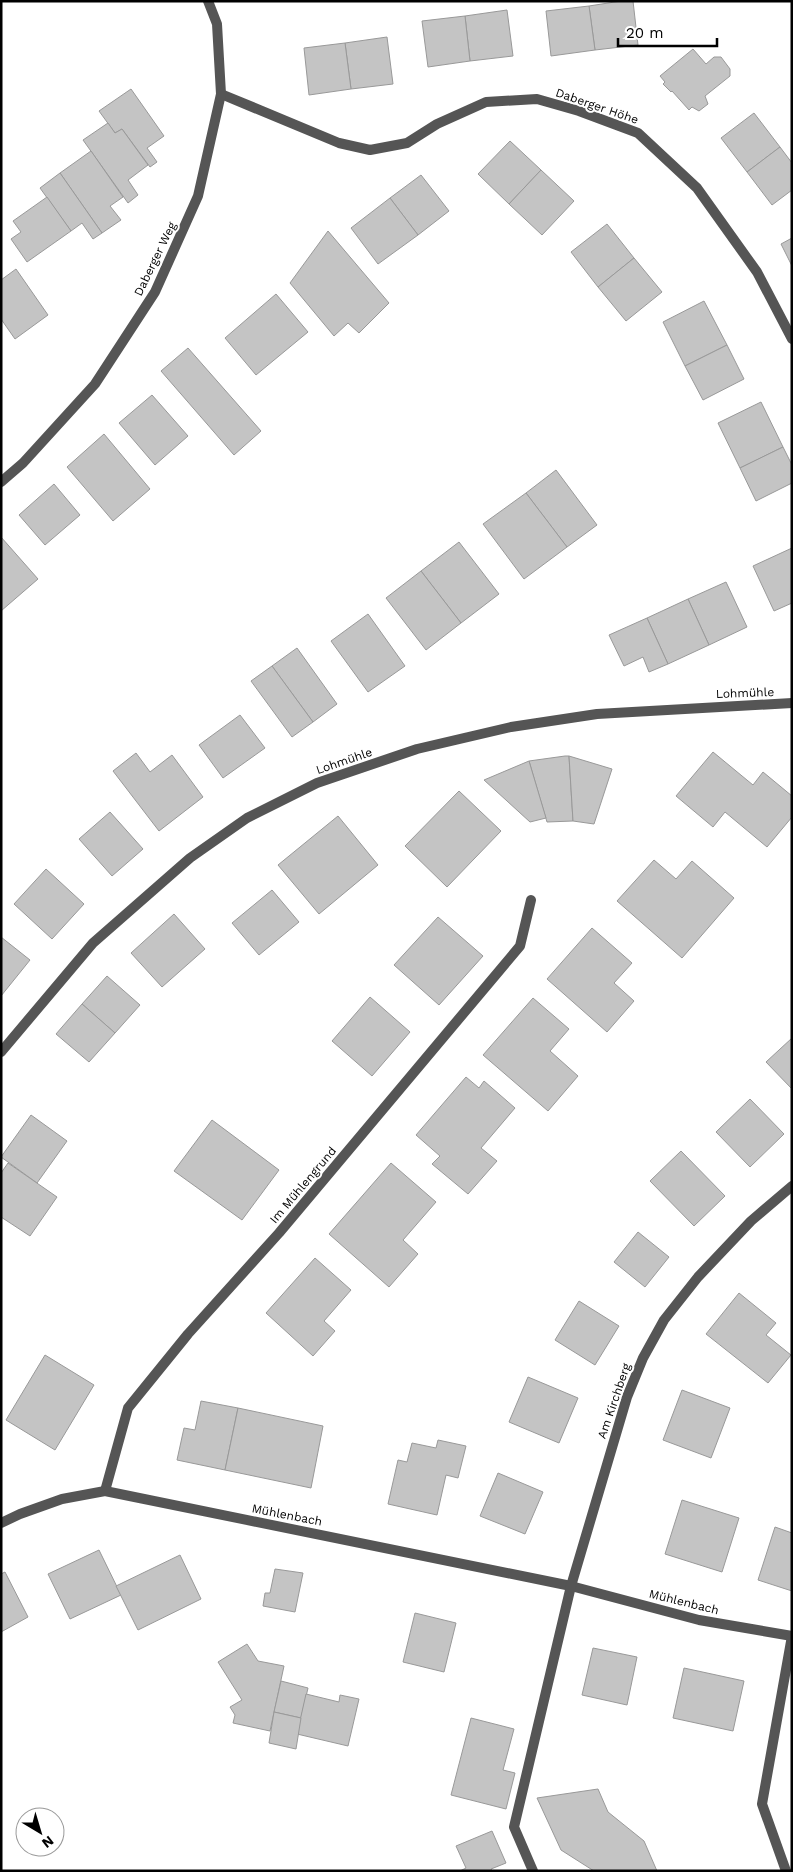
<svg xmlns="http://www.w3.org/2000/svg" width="793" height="1872" viewBox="0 0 793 1872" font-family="'Work Sans',sans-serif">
	<rect width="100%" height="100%" fill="#fff"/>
	<g fill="#c4c4c4" stroke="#999">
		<polygon points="621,1 633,1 638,45 595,50 589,6"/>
		<polygon points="589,6 595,50 551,56 546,11"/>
		<polygon points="507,10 513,56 470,61 465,16"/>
		<polygon points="465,16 470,61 428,67 422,21"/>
		<polygon points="387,37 393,84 351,89 345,43"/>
		<polygon points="345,43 351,89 309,95 304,48"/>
		<polygon points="693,49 706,64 714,57 721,57 730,69 730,76 705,96 708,104 699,111 692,107 689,110 672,91 671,92 663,84 665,82 660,76"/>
		<polygon points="131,89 164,136 147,148 157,162 150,167 122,129 115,133 99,111"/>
		<polygon points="754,113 780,147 747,172 721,138"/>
		<polygon points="108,123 115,133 122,129 148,165 128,180 138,195 128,203 83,140"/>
		<polygon points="510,141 541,170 509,204 478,174"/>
		<polygon points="780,147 792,163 792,190 772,205 747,172"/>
		<polygon points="91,151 123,197 110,206 121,220 102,233 60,173"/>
		<polygon points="541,170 574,201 542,235 509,204"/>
		<polygon points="60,173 102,233 93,239 82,223 71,231 40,188"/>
		<polygon points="421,175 449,211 418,235 390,198"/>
		<polygon points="47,197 71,231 27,262 11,239 21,232 13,221"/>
		<polygon points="390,198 418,235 378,264 351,228"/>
		<polygon points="607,224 634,258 598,287 571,252"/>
		<polygon points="328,231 389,303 359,333 348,323 334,336 290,283"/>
		<polygon points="792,238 792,266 781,244"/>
		<polygon points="634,258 662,292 626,321 598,287"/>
		<polygon points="16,269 48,315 15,339 1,319 1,280"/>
		<polygon points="276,294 308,332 256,375 225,338"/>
		<polygon points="704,301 727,345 685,366 663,322"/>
		<polygon points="727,345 744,379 703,400 685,366"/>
		<polygon points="188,348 261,431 234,455 161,371"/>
		<polygon points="152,395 188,436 155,465 119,423"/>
		<polygon points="761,402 783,447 740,468 718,423"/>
		<polygon points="104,434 150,489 113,521 67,467"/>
		<polygon points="783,447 792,465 792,483 756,501 740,468"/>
		<polygon points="556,470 597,525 567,547 526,493"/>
		<polygon points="54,484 80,515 45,545 19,515"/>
		<polygon points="526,493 567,547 524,579 483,524"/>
		<polygon points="1,537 38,579 1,611"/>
		<polygon points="459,542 499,594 461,623 421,571"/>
		<polygon points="792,548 792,603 774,611 753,566"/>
		<polygon points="421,571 461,623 426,650 386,598"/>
		<polygon points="726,582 747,627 709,645 688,599"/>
		<polygon points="688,599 709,645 668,664 647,618"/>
		<polygon points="368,614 405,666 368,692 331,641"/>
		<polygon points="647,618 668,664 649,672 643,657 624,666 609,635"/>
		<polygon points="297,648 337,704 313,722 272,666"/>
		<polygon points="272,666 313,722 292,737 251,681"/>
		<polygon points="240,715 265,748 223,778 199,745"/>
		<polygon points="713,752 753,785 763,772 792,796 792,817 767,847 725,812 713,827 676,796"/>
		<polygon points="136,753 150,772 172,755 203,797 159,831 113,771"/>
		<polygon points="565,756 569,756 573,821 547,822 529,761"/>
		<polygon points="569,756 612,769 594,824 573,821"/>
		<polygon points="529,761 546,818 530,822 484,780"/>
		<polygon points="459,791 501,831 447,887 405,846"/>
		<polygon points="110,812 143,849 112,876 79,839"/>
		<polygon points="338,816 378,865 319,914 278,865"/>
		<polygon points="654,860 676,879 692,861 734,898 682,958 617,901"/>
		<polygon points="46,869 84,904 52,939 14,904"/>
		<polygon points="272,890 299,922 259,955 232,923"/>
		<polygon points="174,914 205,949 162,987 131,953"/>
		<polygon points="438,917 483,956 439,1005 394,965"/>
		<polygon points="592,928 632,963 614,983 634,1001 607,1032 547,979"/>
		<polygon points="1,937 30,960 1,996"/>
		<polygon points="107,976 140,1005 115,1033 82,1004"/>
		<polygon points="370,997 410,1032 372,1076 332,1041"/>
		<polygon points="533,998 569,1029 550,1051 578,1076 548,1111 483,1055"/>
		<polygon points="82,1004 115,1033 89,1062 56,1034"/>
		<polygon points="792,1038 792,1089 766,1062"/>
		<polygon points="466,1077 479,1088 484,1081 515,1108 481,1148 497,1161 468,1194 432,1164 440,1156 416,1135"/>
		<polygon points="750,1099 784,1134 750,1167 716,1132"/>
		<polygon points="31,1115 67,1141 37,1183 1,1157"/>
		<polygon points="212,1120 279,1170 242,1220 174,1171"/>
		<polygon points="681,1151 725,1196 694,1226 650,1181"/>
		<polygon points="8,1163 57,1197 30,1236 1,1217 1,1173"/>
		<polygon points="391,1163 436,1202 403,1240 418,1254 389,1287 329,1234"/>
		<polygon points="638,1232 669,1257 645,1287 614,1262"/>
		<polygon points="315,1258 351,1290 324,1321 335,1331 313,1356 266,1313"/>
		<polygon points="739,1293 776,1323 766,1335 791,1355 768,1383 706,1334"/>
		<polygon points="579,1301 619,1326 595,1365 555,1340"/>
		<polygon points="45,1355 94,1385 55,1450 6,1420"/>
		<polygon points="528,1377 578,1398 559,1443 509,1422"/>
		<polygon points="682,1390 730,1408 711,1458 663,1440"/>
		<polygon points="201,1401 238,1408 225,1470 177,1460 184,1428 195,1430"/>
		<polygon points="238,1408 323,1426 311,1488 225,1470"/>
		<polygon points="438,1440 466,1446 458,1478 446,1475 437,1515 388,1504 398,1460 407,1462 412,1443 436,1448"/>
		<polygon points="498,1473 543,1492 525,1534 480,1516"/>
		<polygon points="682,1500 739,1518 722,1572 665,1554"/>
		<polygon points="775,1527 792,1533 792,1591 758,1580"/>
		<polygon points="99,1550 121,1595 70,1619 48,1574"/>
		<polygon points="180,1555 201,1599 138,1630 116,1586"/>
		<polygon points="275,1569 303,1573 295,1612 263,1606 265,1593 270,1593"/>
		<polygon points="5,1572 28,1617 1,1632 1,1574"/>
		<polygon points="415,1613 456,1623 444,1672 403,1662"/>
		<polygon points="247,1644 258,1661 284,1666 270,1731 233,1723 235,1715 230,1707 242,1700 218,1662"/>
		<polygon points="593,1648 637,1657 627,1705 582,1695"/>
		<polygon points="684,1668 744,1681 733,1731 673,1718"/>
		<polygon points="281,1681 308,1688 301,1718 274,1712"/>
		<polygon points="306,1694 339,1702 340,1695 359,1699 348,1746 297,1734"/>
		<polygon points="274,1712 301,1718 296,1749 269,1743"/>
		<polygon points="471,1718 514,1729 503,1770 515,1773 506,1809 451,1795"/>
		<polygon points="598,1789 608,1812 644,1841 657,1871 594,1871 561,1850 537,1798"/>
		<polygon points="492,1831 506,1863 491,1869 492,1871 460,1871 466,1868 456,1846"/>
	</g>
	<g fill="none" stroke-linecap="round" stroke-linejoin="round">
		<polyline stroke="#555" stroke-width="10" points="786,1871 762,1804 792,1636"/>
		<g stroke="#555" stroke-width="10">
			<polyline points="221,94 339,143 370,150 407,143 437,124 486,102 537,99 579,111 638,133 697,188 757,272 792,339"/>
			<polyline points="1,482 23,463 95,384 155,292 198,196 221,94 217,24 208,1"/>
			<polyline points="1,1052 93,943 190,858 247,818 317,783 417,749 511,727 597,714 792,703"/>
			<polyline points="105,1491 128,1408 188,1334 279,1233 520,946 531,900"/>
			<polyline points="1,1523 20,1514 62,1499 105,1491 571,1586 699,1620 792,1636"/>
			<polyline points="533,1871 514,1827 571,1586 627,1397 643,1358 664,1320 698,1277 751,1221 792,1186"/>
		</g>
	</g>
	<g text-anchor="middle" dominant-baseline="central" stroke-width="4" stroke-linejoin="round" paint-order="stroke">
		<g font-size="12" fill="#000" stroke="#fff">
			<text transform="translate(597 106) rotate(19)">Daberger Höhe</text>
			<text transform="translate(155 259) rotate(-64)">Daberger Weg</text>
			<text transform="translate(745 693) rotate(-2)">Lohmühle</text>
			<text transform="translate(344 761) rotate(-19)">Lohmühle</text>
			<text transform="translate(303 1185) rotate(-50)">Im Mühlengrund</text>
			<text transform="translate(614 1401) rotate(-71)">Am Kirchberg</text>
			<text transform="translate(287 1515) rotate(11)">Mühlenbach</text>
			<text transform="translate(684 1602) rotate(14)">Mühlenbach</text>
		</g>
	</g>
	<rect width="793" height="1872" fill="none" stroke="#000000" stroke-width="5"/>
	<g transform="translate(40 1832) rotate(142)"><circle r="24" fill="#ffffff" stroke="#999999"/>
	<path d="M0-4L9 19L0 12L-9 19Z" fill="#000000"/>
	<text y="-8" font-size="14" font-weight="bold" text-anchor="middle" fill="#000000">N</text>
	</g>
	<path d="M618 38v8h99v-8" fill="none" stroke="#000000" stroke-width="2.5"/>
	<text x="626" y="38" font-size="15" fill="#000000" stroke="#ffffff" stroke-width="4" paint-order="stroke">20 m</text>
</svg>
